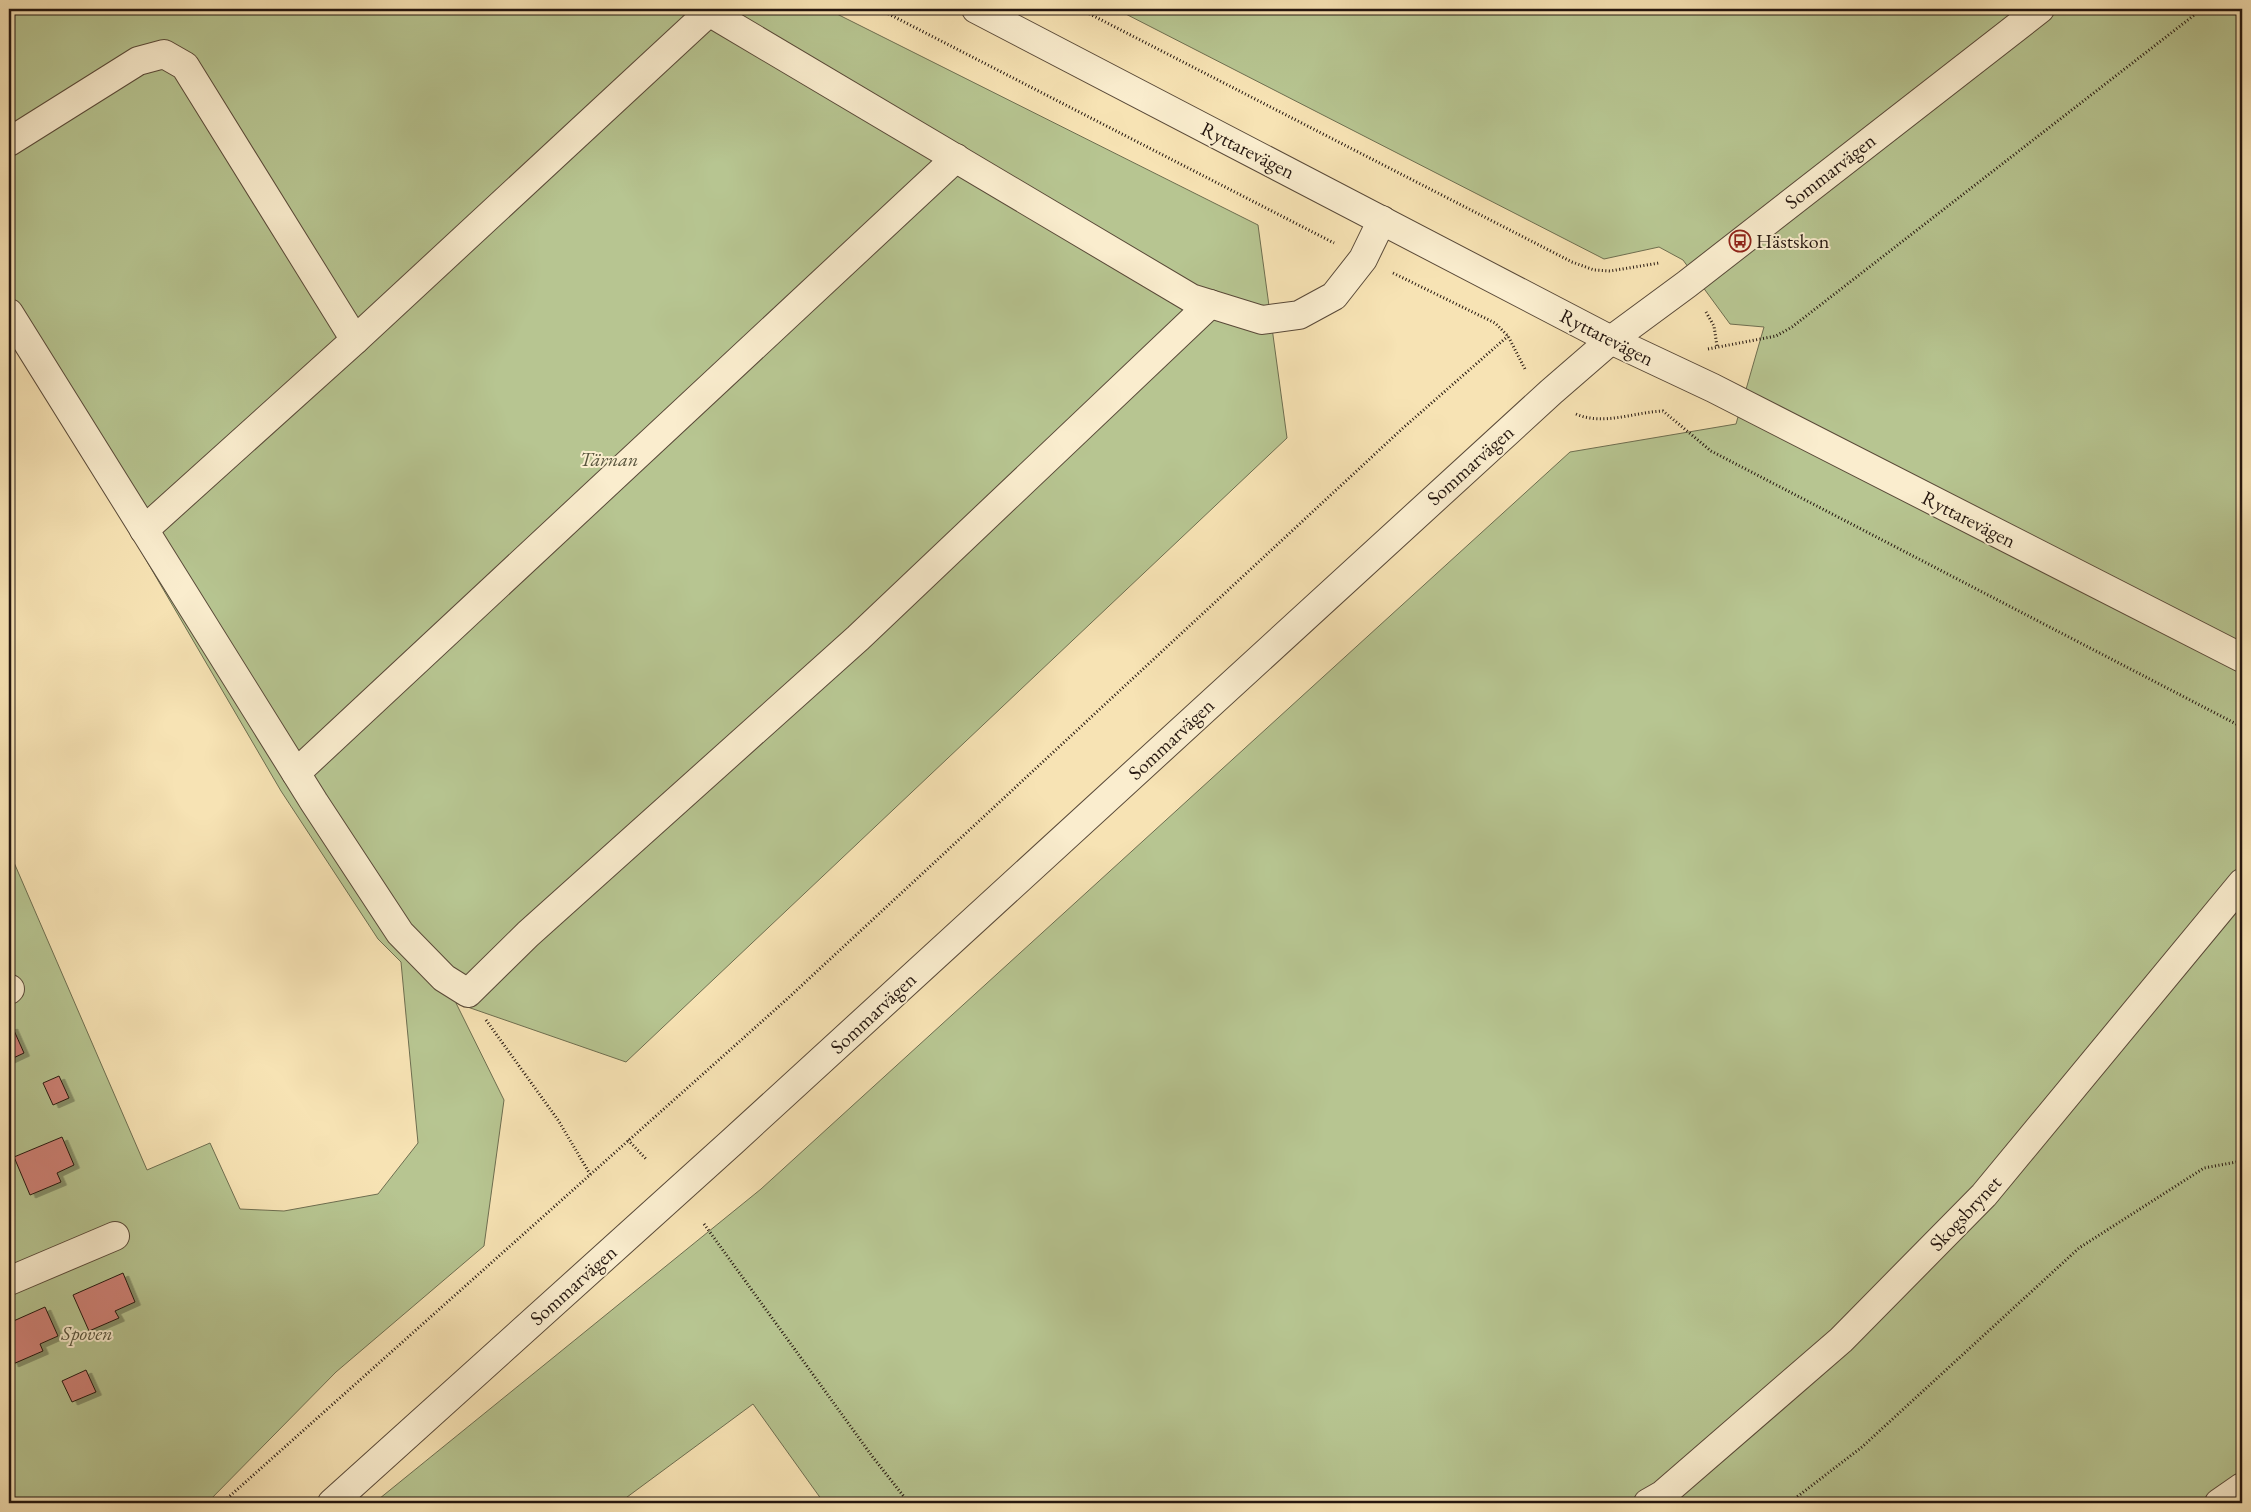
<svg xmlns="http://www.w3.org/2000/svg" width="2251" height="1512" viewBox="0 0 2251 1512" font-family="'EB Garamond',serif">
	<defs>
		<filter id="shadow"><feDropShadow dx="5.5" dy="3" stdDeviation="0" flood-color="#0004"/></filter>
	</defs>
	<rect width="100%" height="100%" fill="#f7e3b4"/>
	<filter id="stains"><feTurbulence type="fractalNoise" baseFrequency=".004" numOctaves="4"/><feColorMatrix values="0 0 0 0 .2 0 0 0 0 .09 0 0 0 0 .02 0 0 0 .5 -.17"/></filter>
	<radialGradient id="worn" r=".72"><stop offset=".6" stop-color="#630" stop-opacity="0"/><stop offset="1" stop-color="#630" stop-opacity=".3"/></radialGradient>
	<g fill="#b7c591" stroke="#6e6e50">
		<polygon points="9,9 827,9 1258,225 1287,438 626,1062 456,1003 504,1100 484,1246 336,1372 207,1503 9,1503 9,851 147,1170 210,1143 240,1209 284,1211 378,1194 418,1143 401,962 378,939 281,791 135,541 9,339"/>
		<polygon points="1116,9 2242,9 2242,1503 824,1503 753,1404 619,1503 374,1503 761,1189 1570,452 1736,424 1764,327 1730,324 1683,260 1659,247 1604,259"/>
	</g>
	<g fill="#cf8277" stroke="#24160f" filter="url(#shadow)">
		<polygon points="12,1026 24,1053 9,1060 9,1027"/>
		<polygon points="59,1076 69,1098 53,1105 43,1083"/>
		<polygon points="62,1137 74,1165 57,1173 61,1182 30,1195 14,1157"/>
		<polygon points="123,1273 135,1302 115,1311 119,1318 89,1331 73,1295"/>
		<polygon points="45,1307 58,1336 40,1344 43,1351 13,1364 9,1355 9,1323"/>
		<polygon points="86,1370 96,1392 72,1402 62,1381"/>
	</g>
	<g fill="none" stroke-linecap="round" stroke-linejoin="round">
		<g stroke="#594938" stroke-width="30">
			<g id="minor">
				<polyline points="704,9 1191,298 1262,320 1299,315 1334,296 1363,259 1382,220"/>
				<polyline points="976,9 1611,340 1713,388 2242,658"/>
				<polyline points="9,142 138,61 164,54 185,66 355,340"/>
				<polyline points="9,313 314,802 400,933 444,978 468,993 528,934 858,638 1210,304"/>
				<polyline points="144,530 355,340 709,12"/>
				<polyline points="296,773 956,158"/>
				<polyline points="9,990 10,989"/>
				<polyline points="9,1281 115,1236"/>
				<polyline points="332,1503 732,1142 1551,392 1611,340 1687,284 2040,9"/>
				<polyline points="1648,1503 1662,1495 1841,1340 1984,1195 2242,883"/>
				<polyline points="2219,1503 2242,1487"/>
			</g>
		</g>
		<g stroke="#24160f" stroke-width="3" stroke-dasharray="1 2.5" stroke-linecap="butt">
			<polyline points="879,9 1334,243"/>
			<polyline points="1080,9 1572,262 1594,270 1610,271 1659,263"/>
			<polyline points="1393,273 1495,323 1508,336 1526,371"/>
			<polyline points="1706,312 1714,326 1717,346"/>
			<polyline points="1708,349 1776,336 1792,327 2202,9"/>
			<path d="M1576,414C1603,426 1635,412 1663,411L1711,451L2242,727"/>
			<polyline points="486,1020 558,1120 590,1174"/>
			<polyline points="628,1140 647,1160"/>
			<polyline points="704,1224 872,1456 909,1503"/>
			<polyline points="222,1503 786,1000 1403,428 1508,336"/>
			<polyline points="1789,1503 1862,1447 2079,1248 2204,1168 2242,1161"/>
		</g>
		<use href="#minor" stroke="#faedce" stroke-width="28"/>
	</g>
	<defs>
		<g id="bus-ring" transform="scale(1.125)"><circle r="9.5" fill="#faedce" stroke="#8f2418" stroke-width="1.5"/><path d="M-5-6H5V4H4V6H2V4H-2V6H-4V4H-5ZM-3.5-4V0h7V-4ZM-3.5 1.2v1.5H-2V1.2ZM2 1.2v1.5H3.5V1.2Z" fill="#8f2418"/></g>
	</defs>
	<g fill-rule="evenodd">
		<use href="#bus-ring" x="1740" y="241"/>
	</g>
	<g text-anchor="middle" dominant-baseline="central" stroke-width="4" stroke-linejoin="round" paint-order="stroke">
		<g font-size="20" fill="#24160f" stroke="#faedce">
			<text transform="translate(1248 150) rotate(27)">Ryttarevägen</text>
			<text transform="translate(1830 171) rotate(-38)">Sommarvägen</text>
			<text transform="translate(1607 337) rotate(27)">Ryttarevägen</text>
			<text transform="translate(1470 465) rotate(-42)">Sommarvägen</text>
			<text transform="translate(1969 519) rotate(27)">Ryttarevägen</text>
			<text transform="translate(1171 739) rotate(-43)">Sommarvägen</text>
			<text transform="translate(873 1013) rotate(-43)">Sommarvägen</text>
			<text transform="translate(1965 1213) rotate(-47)">Skogsbrynet</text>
			<text transform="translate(573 1285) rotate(-42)">Sommarvägen</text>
		</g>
		<g font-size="20" fill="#24160f" stroke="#faedce" text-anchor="start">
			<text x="1756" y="241">Hästskon</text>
		</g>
		<g font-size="20" font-style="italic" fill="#57533c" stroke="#faedce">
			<text x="609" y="459">Tärnan</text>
			<text x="87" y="1333">Spoven</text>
		</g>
	</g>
	<rect width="2251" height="1512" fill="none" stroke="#f7e3b4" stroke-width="30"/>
	<rect x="10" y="10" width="2231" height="1492" fill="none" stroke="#24160f" stroke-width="2.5"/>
	<rect x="15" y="15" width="2221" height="1482" fill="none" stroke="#24160f"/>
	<rect width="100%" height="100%" filter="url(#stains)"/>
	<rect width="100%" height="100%" fill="url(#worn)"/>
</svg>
